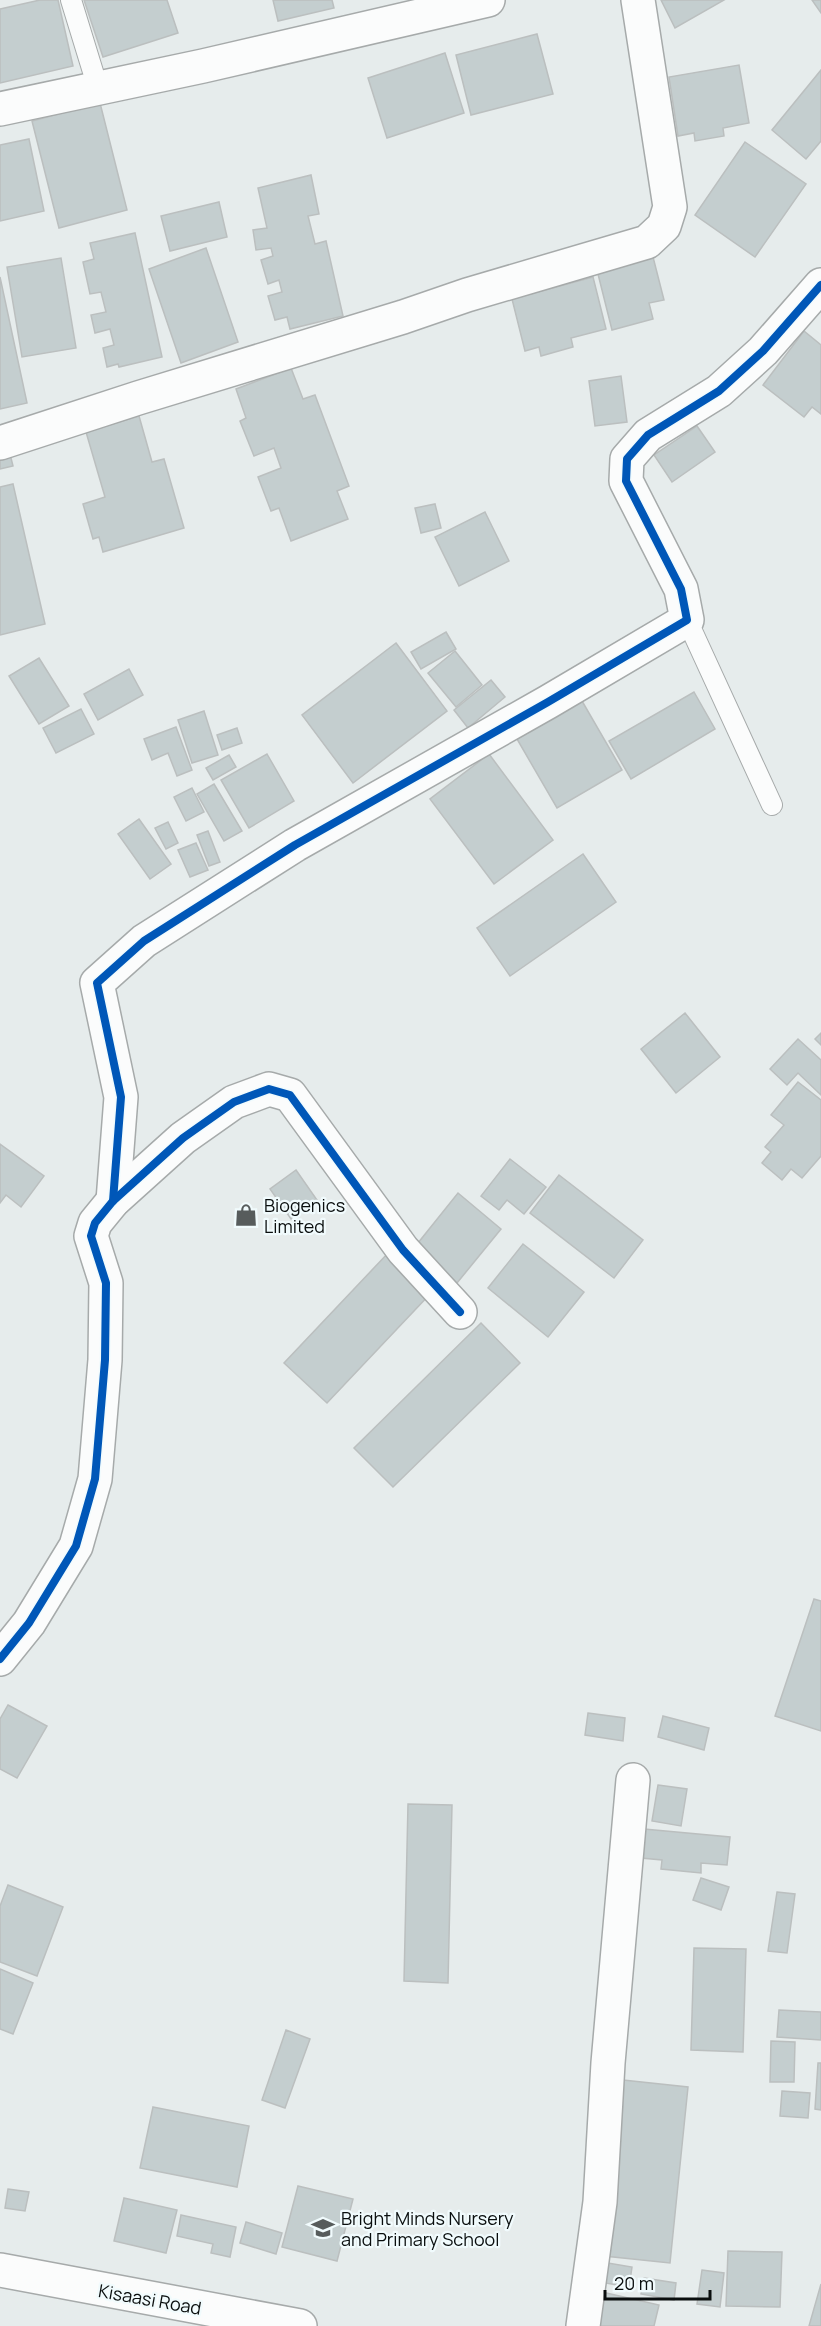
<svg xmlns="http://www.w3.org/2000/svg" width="821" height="2326" viewBox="0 0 821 2326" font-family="Manrope,sans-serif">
	<rect width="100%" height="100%" fill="#e6ecec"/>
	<g fill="#c4cecf" stroke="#bbbfbf" stroke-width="1.5">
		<polygon points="40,0 58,0 73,66 0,83 0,9"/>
		<polygon points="84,0 167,0 178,33 103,57"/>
		<polygon points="273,0 332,0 334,8 278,21"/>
		<polygon points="661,0 724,0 675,28"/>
		<polygon points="812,0 821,0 821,13"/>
		<polygon points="537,34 553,94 471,115 456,55"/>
		<polygon points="445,53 464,113 387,138 368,78"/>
		<polygon points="739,65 749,123 723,128 724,136 695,141 694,133 678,136 669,77"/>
		<polygon points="821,70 821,141 806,159 772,130"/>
		<polygon points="100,103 127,210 59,228 32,121"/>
		<polygon points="29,139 44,211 0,221 0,145"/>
		<polygon points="745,142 806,184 755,257 695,215"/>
		<polygon points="311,175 319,214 308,216 315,244 326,241 343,316 290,329 287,317 275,320 268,296 282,292 279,280 268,284 261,260 273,256 271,248 256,250 253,230 267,228 258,188"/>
		<polygon points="219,202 227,237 170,251 161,216"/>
		<polygon points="135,233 162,357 119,367 118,364 107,367 103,348 114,345 110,329 95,333 91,315 106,312 101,292 90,294 83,262 94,259 90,243"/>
		<polygon points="206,248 238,342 181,363 149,269"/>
		<polygon points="653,257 664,300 649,303 653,319 612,330 597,270"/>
		<polygon points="61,258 76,348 22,357 7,267"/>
		<polygon points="0,277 27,403 0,409"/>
		<polygon points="593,277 606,329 571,338 573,347 541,356 539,347 525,351 512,299"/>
		<polygon points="804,331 821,345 821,414 812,407 804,417 763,385"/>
		<polygon points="291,368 303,399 315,395 349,486 337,491 348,519 291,541 279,508 271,511 258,477 281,468 274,448 254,456 240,421 246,418 236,389"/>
		<polygon points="621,376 627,422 595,426 589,381"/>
		<polygon points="139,416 152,462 164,459 184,528 103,552 99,537 93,539 83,504 105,497 86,432"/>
		<polygon points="697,426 715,452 672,482 654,455"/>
		<polygon points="10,454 13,466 0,469 0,457"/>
		<polygon points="13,484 45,624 0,635 0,487"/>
		<polygon points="435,504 441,528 421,533 415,508"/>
		<polygon points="485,512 509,561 459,586 435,537"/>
		<polygon points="446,632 456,649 421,669 411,652"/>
		<polygon points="396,643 447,711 353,783 302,715"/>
		<polygon points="455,651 482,685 456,707 428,673"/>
		<polygon points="39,658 69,706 39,724 9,676"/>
		<polygon points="129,669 143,695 98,720 84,694"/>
		<polygon points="491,680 505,697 468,728 454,710"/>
		<polygon points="694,692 715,729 631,779 609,741"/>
		<polygon points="582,701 622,770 557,808 517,739"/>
		<polygon points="81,709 94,734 56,753 43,728"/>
		<polygon points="204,711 218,755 192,763 178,720"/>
		<polygon points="176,727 192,770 177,776 168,753 152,760 144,739"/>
		<polygon points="237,728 242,743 222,750 217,735"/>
		<polygon points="267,754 294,801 249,828 221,780"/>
		<polygon points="489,754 553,840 494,884 430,799"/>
		<polygon points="229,755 236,767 213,780 206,768"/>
		<polygon points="214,784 242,831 224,841 197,794"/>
		<polygon points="192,788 204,812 186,821 174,797"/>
		<polygon points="139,819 171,864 150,879 118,834"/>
		<polygon points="168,822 178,843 166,849 155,828"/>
		<polygon points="208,831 220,862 209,866 197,835"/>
		<polygon points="196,843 208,870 190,877 178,850"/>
		<polygon points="583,854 616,902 510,976 477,928"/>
		<polygon points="685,1013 720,1057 676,1093 641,1049"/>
		<polygon points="821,1033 821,1045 815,1039"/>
		<polygon points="798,1039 821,1060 821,1095 798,1073 787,1085 770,1069"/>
		<polygon points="798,1082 821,1100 821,1156 802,1178 791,1169 782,1180 762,1163 771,1152 765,1147 784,1125 771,1115"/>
		<polygon points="0,1144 44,1176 21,1207 6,1195 0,1203"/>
		<polygon points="510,1159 546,1187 524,1214 507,1200 499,1210 481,1196"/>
		<polygon points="296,1170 317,1200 291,1219 270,1189"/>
		<polygon points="559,1175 643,1240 614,1278 530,1213"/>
		<polygon points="458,1193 501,1229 457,1283 414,1248"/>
		<polygon points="523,1244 584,1292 548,1337 488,1288"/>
		<polygon points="389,1252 431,1293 327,1403 284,1363"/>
		<polygon points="481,1323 520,1363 393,1487 354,1448"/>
		<polygon points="814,1599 821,1601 821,1731 775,1716"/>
		<polygon points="8,1705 47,1726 17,1778 0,1769 0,1719"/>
		<polygon points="588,1713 625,1718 623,1741 585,1735"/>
		<polygon points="663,1716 709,1728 704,1750 658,1737"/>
		<polygon points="658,1785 687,1789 681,1826 652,1821"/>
		<polygon points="408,1804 452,1805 448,1983 404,1981"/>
		<polygon points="644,1829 730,1837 727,1865 701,1863 701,1873 661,1869 662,1860 641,1858"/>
		<polygon points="701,1878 729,1887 721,1910 693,1900"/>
		<polygon points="8,1885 63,1907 37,1976 0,1962 0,1906"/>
		<polygon points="777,1892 795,1894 787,1953 768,1951"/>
		<polygon points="694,1948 746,1949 743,2052 691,2050"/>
		<polygon points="0,1969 33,1983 13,2034 0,2029"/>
		<polygon points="779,2010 821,2012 821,2040 777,2037"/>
		<polygon points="286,2030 310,2039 285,2108 262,2100"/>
		<polygon points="771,2041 795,2042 794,2082 770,2082"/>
		<polygon points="818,2063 821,2063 821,2110 815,2109"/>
		<polygon points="623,2080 688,2087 670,2263 604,2256"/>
		<polygon points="782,2091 810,2093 808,2118 780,2116"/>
		<polygon points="153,2107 249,2126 237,2187 140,2168"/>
		<polygon points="298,2186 353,2199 337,2261 282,2247"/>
		<polygon points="8,2189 29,2192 25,2211 5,2208"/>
		<polygon points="124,2198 177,2210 166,2253 114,2241"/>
		<polygon points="181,2215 236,2227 230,2257 211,2253 213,2244 177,2236"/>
		<polygon points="246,2222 282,2233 276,2254 240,2243"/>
		<polygon points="728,2251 782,2252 780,2307 726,2306"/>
		<polygon points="596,2261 632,2267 629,2287 593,2281"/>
		<polygon points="702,2270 724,2273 720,2307 697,2304"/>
		<polygon points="644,2278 676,2283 674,2300 641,2294"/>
		<polygon points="821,2284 821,2326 809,2326"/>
		<polygon points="602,2292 659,2305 654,2326 594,2326"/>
	</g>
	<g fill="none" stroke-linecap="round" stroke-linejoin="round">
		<g stroke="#a6aaaa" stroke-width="22">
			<g id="lane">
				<polyline points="71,0 98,88"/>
				<polyline points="687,620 772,805"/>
			</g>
		</g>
		<g stroke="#a6aaaa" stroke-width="36">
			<g id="street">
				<polyline points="0,109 203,66 488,0"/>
				<polyline points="0,443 138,398 403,317 467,295 647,242 664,226 670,207 638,0"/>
				<polyline points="113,1201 121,1097 97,983 144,941 295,845 548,702 687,620 681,589 626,481 627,459 648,435 719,391 763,351 821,285"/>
				<polyline points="0,1659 29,1623 76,1546 95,1479 105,1360 106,1283 91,1236 95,1223 113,1201 183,1138 234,1102 269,1089 290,1095 403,1250 460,1312"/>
				<polyline points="583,2326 600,2202 608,2063 633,1780"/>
			</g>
		</g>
		<g stroke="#a6aaaa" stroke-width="36">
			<polyline id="secondary" points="0,2270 300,2326"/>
		</g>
		<use href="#lane" stroke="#fbfcfc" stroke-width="20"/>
		<use href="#street" stroke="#fbfcfc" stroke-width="33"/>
		<use href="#secondary" stroke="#fbfcfc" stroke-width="33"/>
		<g stroke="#f1fbfd" stroke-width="11">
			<g id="cycleway">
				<polyline points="113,1201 121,1097 97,983 144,941 295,845 548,702 687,620 681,589 626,481 627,459 648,435 719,391 763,351 821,285"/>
				<polyline points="0,1659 29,1623 76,1546 95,1479 105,1360 106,1283 91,1236 95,1223 113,1201 183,1138 234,1102 269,1089 290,1095 403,1250 460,1312"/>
			</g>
		</g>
		<use href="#cycleway" stroke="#0057b8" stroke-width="8"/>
	</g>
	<defs>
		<g id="shop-bare" transform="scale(1.8)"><path d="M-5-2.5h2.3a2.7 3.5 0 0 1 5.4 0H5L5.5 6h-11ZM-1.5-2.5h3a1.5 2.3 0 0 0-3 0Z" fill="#575c5c" stroke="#f1fbfd" stroke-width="2.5" paint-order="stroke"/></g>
		<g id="school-bare" transform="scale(1.8)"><path d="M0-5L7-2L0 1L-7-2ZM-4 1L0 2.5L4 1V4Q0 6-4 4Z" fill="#575c5c" stroke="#f1fbfd" stroke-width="2.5" paint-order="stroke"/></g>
	</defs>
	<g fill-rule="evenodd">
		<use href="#shop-bare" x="246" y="1215"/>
		<use href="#school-bare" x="323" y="2228"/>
	</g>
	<g text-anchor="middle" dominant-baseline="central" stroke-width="4.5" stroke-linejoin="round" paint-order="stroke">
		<g font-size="18" fill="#0a0e0e" stroke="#f1fbfd" text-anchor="start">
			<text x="264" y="1205">Biogenics<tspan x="264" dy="21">Limited</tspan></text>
			<text x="341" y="2218">Bright Minds Nursery<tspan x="341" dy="21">and Primary School</tspan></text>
		</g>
		<g font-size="18" fill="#0a0e0e" stroke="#f1fbfd">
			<text transform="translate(150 2299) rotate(10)">Kisaasi Road</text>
		</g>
	</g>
	<path d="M605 2290v9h105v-9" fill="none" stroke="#0a0e0e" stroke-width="3"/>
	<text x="614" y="2290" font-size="18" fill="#0a0e0e" stroke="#f1fbfd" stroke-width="4.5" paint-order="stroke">20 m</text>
</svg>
